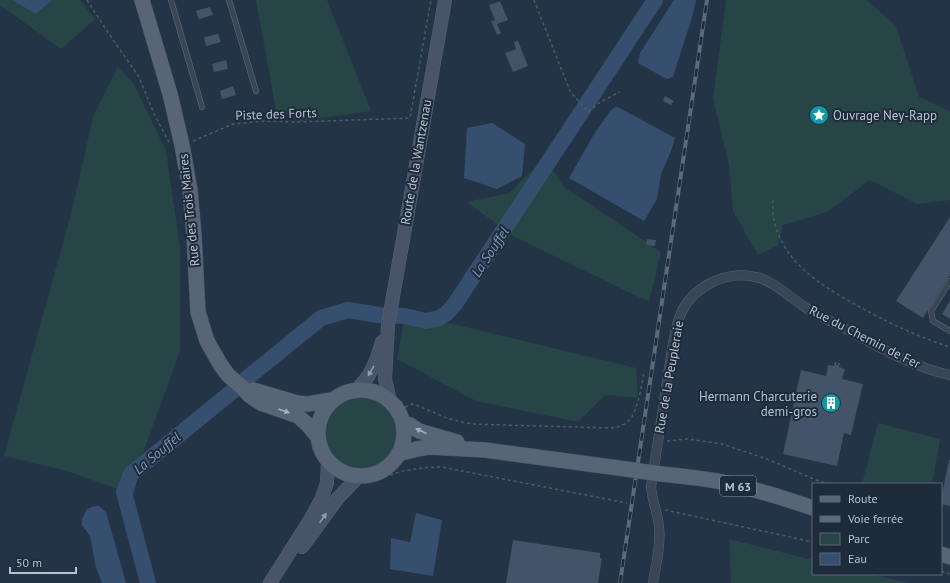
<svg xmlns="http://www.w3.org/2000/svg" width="950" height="583" viewBox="0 0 950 583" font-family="'PT Sans',sans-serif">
	<rect width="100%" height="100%" fill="#243447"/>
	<g fill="#274447">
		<polygon points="0,0 80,0 95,19 61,49 0,5"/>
		<polygon points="256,0 327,0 371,111 300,121 276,110"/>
		<polygon points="726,0 867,0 896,26 919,97 950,111 950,200 917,204 870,180 827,212 783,225 778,245 758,255 733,211 729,165 713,99"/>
		<polygon points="118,67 134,84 166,151 180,247 180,351 143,453 134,495 67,471 4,456 71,214 93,117"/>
		<polygon points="545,158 564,187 661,252 649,302 515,237 466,202 509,193"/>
		<polygon points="404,322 449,323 636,368 638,398 605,395 578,422 476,401 397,359"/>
		<circle cx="361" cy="432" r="39"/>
		<polygon points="878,423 940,439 932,484 862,484"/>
		<polygon points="729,539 813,560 813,574 871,574 907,583 731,583"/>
	</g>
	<g fill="#364f6f">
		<polygon points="12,0 52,0 36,14"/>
		<polygon points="674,0 696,0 693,14 673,77 667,79 638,63 640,53"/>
		<polygon points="616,106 675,138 671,151 661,174 657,199 644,221 569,178 593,136 610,111"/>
		<polygon points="492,123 525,144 522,176 497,189 464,178 467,128"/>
		<polygon points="94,506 99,506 106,512 126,583 102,583 96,568 90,536 82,525 82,519 87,509"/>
		<polygon points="416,513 442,520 433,576 390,569 391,538 410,542"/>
	</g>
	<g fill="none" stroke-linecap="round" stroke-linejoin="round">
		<g stroke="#364f6f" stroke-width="16">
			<polyline points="246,379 321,318 348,310 379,315 405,316 426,321 439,318 447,313 455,304 655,0"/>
			<polyline points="148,583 124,492 131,474 234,390"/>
		</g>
	</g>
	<g fill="#435469">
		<polygon points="500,1 508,20 497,24 501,33 497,35 491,21 495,20 489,5"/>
		<polygon points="210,7 213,15 199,19 196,11"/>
		<polygon points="218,34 221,42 206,46 204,37"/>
		<polygon points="518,41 528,66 513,72 505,53 516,49 514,42"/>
		<polygon points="226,60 228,69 214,72 212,64"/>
		<polygon points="233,86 236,95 222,99 220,91"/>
		<polygon points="665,96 674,101 671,105 663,101"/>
		<polygon points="950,217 950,275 923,318 896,301"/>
		<polygon points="647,239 656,240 655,246 646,245"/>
		<polygon points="950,301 950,319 942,314"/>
		<polygon points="835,362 837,363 836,365 838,365 838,363 840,363 839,367 845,369 842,379 863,384 851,435 844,433 837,466 783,454 801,370 826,376 828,365 834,366"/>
		<polygon points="949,460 950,460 950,506 941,504 941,499"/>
		<polygon points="513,540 600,553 600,558 602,558 598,583 506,583"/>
	</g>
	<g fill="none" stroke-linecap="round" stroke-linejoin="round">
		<g stroke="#586473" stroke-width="6">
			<g id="service">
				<polyline points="171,0 202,107"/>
				<polyline points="229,0 256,91"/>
				<polyline points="950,281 931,311 933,321 950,331"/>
			</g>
		</g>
		<g stroke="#586473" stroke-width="10">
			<path id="minor" d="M653,583C656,565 661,545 659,527C658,513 652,501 651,487L673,343C675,332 677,321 682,311C695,285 728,270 756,277C774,281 788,296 803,306C817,315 833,322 848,330C880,348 913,367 950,375"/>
		</g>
		<g stroke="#586473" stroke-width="14">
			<g id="secondary">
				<path d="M358,389C362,383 367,379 370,373C376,363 379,352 382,342"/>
				<polyline points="390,401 385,379 388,325 445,0"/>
				<polyline points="302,547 338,498 359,476"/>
				<polyline points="270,583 310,520 321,500 327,483 328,461"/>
			</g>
		</g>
		<g stroke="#434f5f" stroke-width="16">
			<g id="primary">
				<polyline points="142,0 170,94 182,145 190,190 194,235 198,312 207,341 220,364 228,375 243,388 249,395 256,400 263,404 298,416 308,425 317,436"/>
				<circle cx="361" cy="433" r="43"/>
				<polyline points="253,390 297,403 308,404 331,400"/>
				<polyline points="403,423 410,425 419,431 457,442"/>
				<polyline points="398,454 417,449 429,447 485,450 626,469"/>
				<path d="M661,474C681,476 702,478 722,482C753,488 783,498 813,508"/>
				<polyline points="941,554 950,557"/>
			</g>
		</g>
		<g stroke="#456163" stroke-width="1.5" stroke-dasharray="3 3" stroke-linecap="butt">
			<polyline points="87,0 107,31 139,77 155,116 169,142"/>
			<polyline points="534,0 570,91 588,112 600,102 620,92"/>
			<polyline points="193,141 233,124 263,121 298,122 410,118 431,0"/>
			<path d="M773,200C773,205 773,210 773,215C775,228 781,242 788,252C805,276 833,292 858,306C887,322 918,337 950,347"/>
			<polyline points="401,401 407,411"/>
			<path d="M405,407L412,404L416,405L449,419L471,424L538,426L611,428C619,427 626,425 631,418C638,407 642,385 644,371"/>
			<polyline points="667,441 688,439 722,444 767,459 816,480 829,484"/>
			<path d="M390,475C408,469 423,467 442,467L627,503"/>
			<polyline points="665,510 813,542"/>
			<polyline points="941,571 950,574"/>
		</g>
		<use href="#service" stroke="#394656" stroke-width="4.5"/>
		<use href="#minor" stroke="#394656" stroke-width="9"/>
		<use href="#secondary" stroke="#475469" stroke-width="13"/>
		<use href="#primary" stroke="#576576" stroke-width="15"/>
		<g stroke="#5b6a7d" stroke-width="4">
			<polyline id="rail" points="620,583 707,0"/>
		</g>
		<use href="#rail" stroke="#1e2b3b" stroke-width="2.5" stroke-dasharray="8" stroke-linecap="butt"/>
		<g stroke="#434f5f" stroke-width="16" stroke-linecap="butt">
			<polyline id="primary-bridge" points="626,469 661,474"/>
		</g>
		<use href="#primary-bridge" stroke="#576576" stroke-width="15"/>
	</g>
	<defs><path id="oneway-solid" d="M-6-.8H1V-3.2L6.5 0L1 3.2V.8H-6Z"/></defs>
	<g fill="#909bab">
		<use href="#oneway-solid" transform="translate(371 371) rotate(120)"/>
		<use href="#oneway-solid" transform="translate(323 518) rotate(-54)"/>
	</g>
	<g fill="#a4afbd">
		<use href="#oneway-solid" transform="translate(284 411) rotate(19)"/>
		<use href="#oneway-solid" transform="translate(421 431) rotate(-155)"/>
	</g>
	<defs>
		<g id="sight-disc" transform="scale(1)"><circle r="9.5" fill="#0f9aa8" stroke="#1e2b3b"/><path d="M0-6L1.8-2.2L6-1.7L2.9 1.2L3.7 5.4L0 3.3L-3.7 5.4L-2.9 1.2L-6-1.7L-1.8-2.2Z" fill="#fff"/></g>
		<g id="building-disc" transform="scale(1)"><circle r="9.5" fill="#0f9aa8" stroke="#1e2b3b"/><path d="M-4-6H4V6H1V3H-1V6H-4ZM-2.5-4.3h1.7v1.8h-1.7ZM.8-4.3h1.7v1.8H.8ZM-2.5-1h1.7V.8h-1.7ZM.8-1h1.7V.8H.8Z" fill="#fff"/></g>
	</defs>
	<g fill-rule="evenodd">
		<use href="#sight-disc" x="819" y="115"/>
		<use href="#building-disc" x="831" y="403"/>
	</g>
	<g text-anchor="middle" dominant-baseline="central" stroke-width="4" stroke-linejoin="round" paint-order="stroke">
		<rect fill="#1e2b3b" stroke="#8994a3" stroke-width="1" x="720" y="476" width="36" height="20" rx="3"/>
		<g font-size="12" font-weight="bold" fill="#b7c1cf">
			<text x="738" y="486">M 63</text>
		</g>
		<g font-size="13" fill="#b7c1cf" stroke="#1e2b3b">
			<text transform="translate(276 114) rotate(-2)">Piste des Forts</text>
			<text transform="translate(416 162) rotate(-80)">Route de la Wantzenau</text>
			<text transform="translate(189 210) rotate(-96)">Rue des Trois Maires</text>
			<text transform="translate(865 337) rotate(27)">Rue du Chemin de Fer</text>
			<text transform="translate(669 377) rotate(-80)">Rue de la Peupleraie</text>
		</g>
		<g font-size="13" fill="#b7c1cf" stroke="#1e2b3b" text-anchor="start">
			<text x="833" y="115">Ouvrage Ney-Rapp</text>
			<text x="817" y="396" text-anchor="end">Hermann Charcuterie<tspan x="817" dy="15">demi-gros</tspan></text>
		</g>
		<g font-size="14" font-style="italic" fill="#7c97b9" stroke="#1e2b3b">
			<text transform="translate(490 252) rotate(-57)">La Souffel</text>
			<text transform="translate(157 453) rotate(-40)">La Souffel</text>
		</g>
	</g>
	<rect x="812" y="483" width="130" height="92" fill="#1e2b3b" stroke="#5b6776"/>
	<rect x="820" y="496" width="20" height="6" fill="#576576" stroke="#5b6776"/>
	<text x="848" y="503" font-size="12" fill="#b7c1cf">Route</text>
	<rect x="820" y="516" width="20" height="6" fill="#5b6a7d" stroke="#5b6776"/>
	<text x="848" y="523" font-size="12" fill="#b7c1cf">Voie ferrée</text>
	<rect x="820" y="533" width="20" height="12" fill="#274447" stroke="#5b6776"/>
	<text x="848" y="543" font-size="12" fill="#b7c1cf">Parc</text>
	<rect x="820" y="553" width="20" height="12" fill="#364f6f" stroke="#5b6776"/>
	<text x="848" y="563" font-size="12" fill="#b7c1cf">Eau</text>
	<path d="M10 567v6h66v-6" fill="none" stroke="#b7c1cf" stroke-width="2"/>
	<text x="16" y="567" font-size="12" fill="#b7c1cf" stroke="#1e2b3b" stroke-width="3" paint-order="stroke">50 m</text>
</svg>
